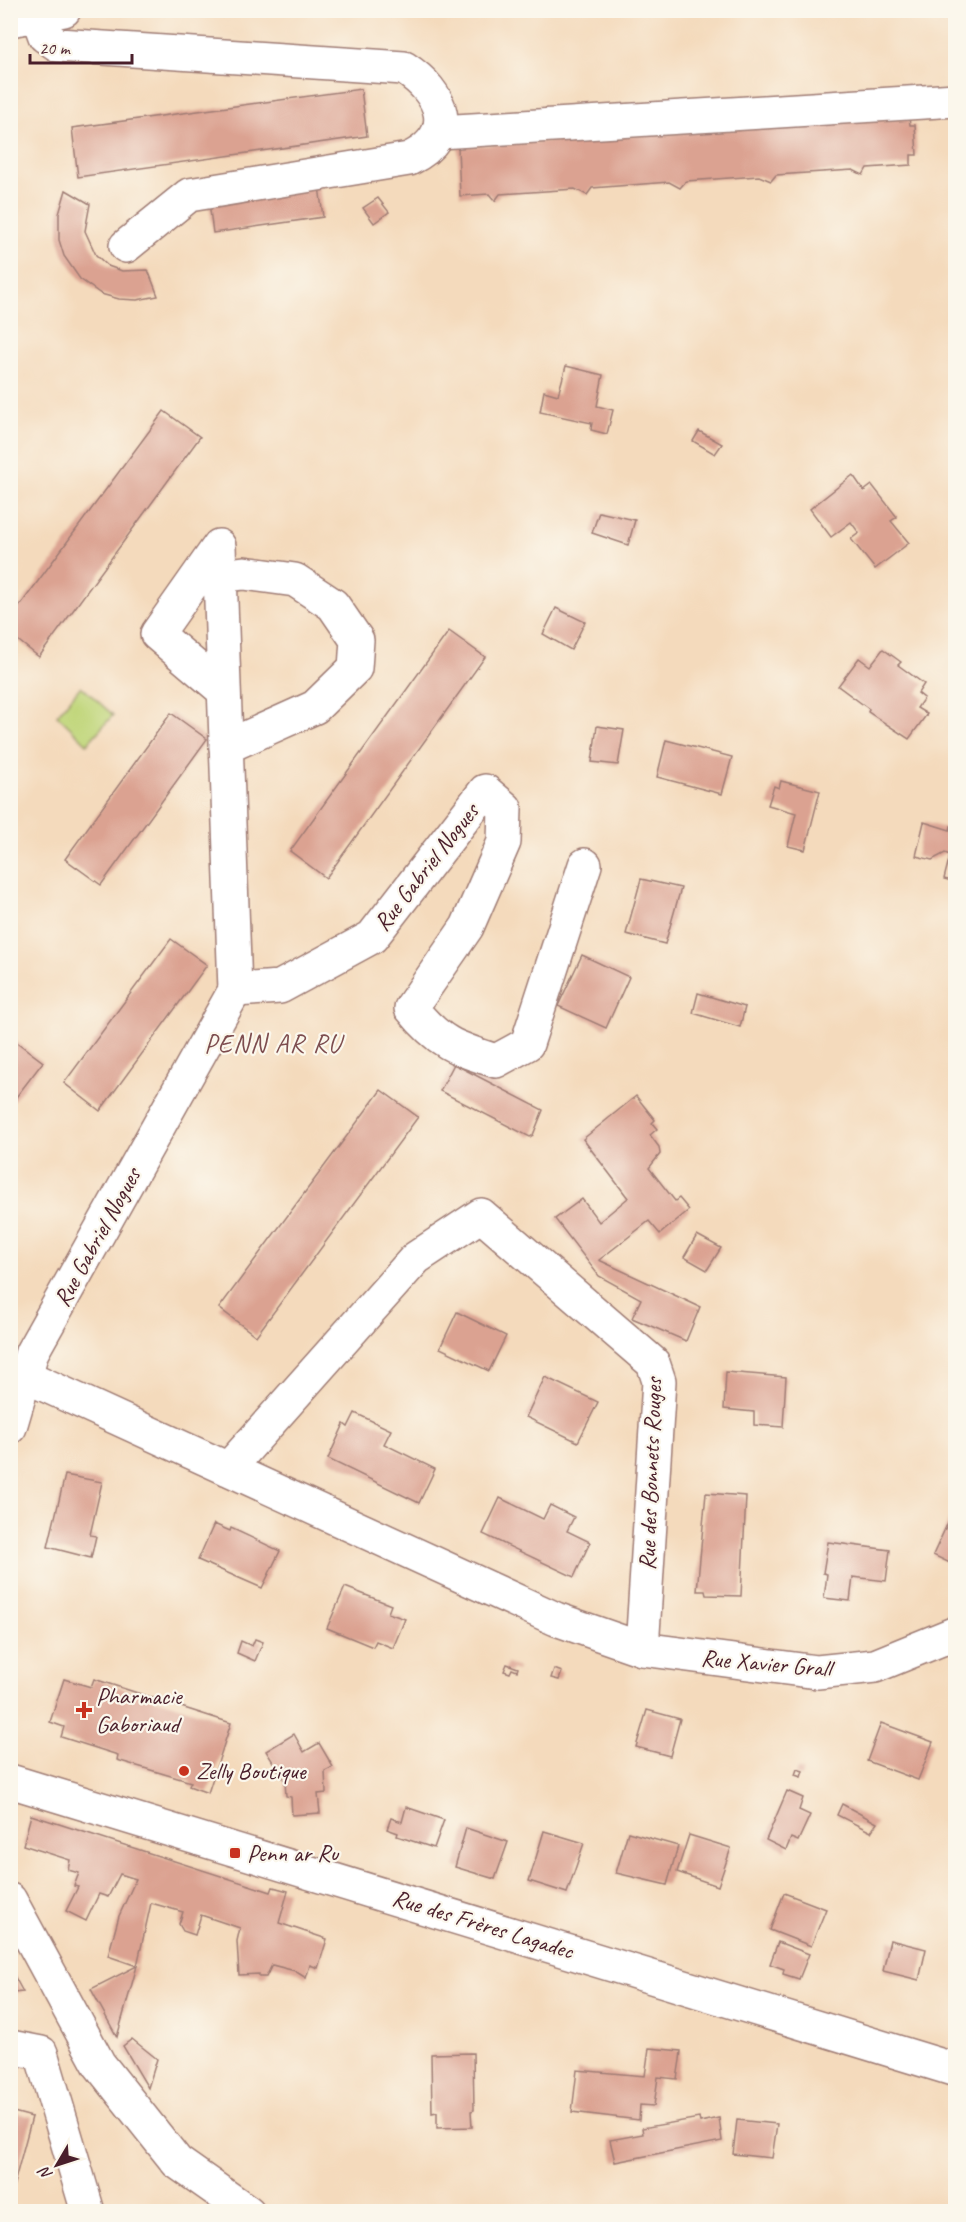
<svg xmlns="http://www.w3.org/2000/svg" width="966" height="2222" viewBox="0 0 966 2222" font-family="Caveat,sans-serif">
	<rect width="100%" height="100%" fill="#fbf7ec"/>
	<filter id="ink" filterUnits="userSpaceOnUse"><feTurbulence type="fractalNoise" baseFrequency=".0167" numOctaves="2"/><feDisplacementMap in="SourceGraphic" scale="12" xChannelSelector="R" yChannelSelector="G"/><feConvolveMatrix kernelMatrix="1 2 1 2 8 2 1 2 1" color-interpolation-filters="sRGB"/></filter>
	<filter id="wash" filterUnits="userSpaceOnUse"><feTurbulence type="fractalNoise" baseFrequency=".008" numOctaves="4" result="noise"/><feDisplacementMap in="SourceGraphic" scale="24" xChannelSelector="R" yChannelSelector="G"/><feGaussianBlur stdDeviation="1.35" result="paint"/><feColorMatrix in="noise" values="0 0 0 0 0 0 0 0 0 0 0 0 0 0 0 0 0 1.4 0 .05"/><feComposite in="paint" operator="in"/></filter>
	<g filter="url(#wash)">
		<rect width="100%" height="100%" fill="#f4dabc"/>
		<polygon fill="#bfd578" stroke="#847a52" stroke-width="1.5" points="81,686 113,715 87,744 57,715"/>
		<g id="blocks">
			<g fill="#dba291">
				<polygon points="361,89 367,136 78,177 72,128"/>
				<polygon points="909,118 910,125 915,125 917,155 911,155 911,165 867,168 863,175 853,170 776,175 771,181 759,176 686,181 680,188 669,182 592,188 587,195 575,189 500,194 495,201 489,194 460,196 458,147"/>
				<polygon points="319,186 323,217 213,233 209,202"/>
				<polygon points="66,190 90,204 85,231 96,255 108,266 122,271 148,270 158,296 137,300 119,299 101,294 80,279 64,256 59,240 59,214"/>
				<polygon points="378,198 389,212 374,223 363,208"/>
				<polygon points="566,366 603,375 597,406 613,410 607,434 591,430 592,423 540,412 544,391 558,395"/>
				<polygon points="164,411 200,437 39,657 10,634 10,619"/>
				<polygon points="699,431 722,444 715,454 693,441"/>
				<polygon points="853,475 864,491 872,485 897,517 891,521 909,543 875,569 851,539 859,533 851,522 831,537 810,509"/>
				<polygon points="599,512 635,520 628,545 592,533"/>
				<polygon points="556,608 585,622 571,650 543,634"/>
				<polygon points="449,631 485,657 326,878 290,851"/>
				<polygon points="883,649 901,662 898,665 924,684 918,693 924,698 917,708 927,714 909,739 868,712 869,709 838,686 859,658 870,666"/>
				<polygon points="171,713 207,739 101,885 65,859"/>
				<polygon points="597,726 624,730 618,765 592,762"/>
				<polygon points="666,740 732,757 722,794 657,777"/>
				<polygon points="781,781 820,791 805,850 788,846 796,813 768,805 774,786 779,788"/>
				<polygon points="924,822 950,830 951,826 956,828 956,882 944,879 950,855 945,853 932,860 916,856"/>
				<polygon points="641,879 681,888 665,944 626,934"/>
				<polygon points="171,939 207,965 100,1111 64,1083"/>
				<polygon points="582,955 629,977 606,1028 558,1006"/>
				<polygon points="698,993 745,1007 740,1027 693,1013"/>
				<polygon points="10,1037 43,1062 10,1105"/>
				<polygon points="454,1064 543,1110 533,1135 530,1137 440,1091"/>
				<polygon points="381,1090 418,1117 256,1336 219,1308"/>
				<polygon points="636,1096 655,1120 652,1123 657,1129 650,1135 659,1147 660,1154 649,1168 675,1201 679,1198 689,1210 660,1234 649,1221 599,1260 700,1307 686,1341 632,1318 641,1299 599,1276 555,1219 582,1199 599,1222 628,1198 583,1139"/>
				<polygon points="697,1235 721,1248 707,1270 684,1257"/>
				<polygon points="457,1312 506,1336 489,1371 440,1348"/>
				<polygon points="726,1372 786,1377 783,1427 754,1425 754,1412 724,1409"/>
				<polygon points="545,1377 598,1402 578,1442 526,1417"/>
				<polygon points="355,1413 391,1430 384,1444 435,1469 419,1503 328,1459 344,1424 348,1427"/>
				<polygon points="65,1475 102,1482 90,1535 96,1536 91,1558 48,1547"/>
				<polygon points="706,1493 746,1496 741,1596 706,1595 705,1591 697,1591"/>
				<polygon points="500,1498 543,1519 550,1505 574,1517 567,1531 590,1542 574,1577 483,1534"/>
				<polygon points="950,1518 956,1521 956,1563 953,1562 952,1564 933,1555"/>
				<polygon points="214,1524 230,1531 231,1528 280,1551 262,1588 198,1560"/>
				<polygon points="828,1542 890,1550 886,1581 853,1577 850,1601 824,1598 827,1574 823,1573"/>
				<polygon points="345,1587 391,1605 388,1613 405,1619 393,1648 376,1641 373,1647 327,1628"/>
				<polygon points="255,1639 263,1642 255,1661 237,1653 241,1641 252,1646"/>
				<polygon points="507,1664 518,1668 517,1671 512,1669 510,1673 504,1671"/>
				<polygon points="554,1669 562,1672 559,1680 551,1678"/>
				<polygon points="64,1679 91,1687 94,1679 231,1723 208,1793 189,1786 191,1782 117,1760 118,1755 61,1737 64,1727 50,1722"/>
				<polygon points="647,1710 680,1719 670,1756 636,1747"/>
				<polygon points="881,1723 933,1742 918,1780 867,1761"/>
				<polygon points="294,1734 304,1752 319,1743 333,1767 325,1771 326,1793 318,1794 320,1813 292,1815 291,1797 286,1796 285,1781 266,1751"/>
				<polygon points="797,1769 803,1771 801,1777 795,1775"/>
				<polygon points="787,1791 803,1798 799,1810 810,1815 798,1841 791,1838 786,1850 766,1840"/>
				<polygon points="842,1804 877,1823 871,1832 837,1815"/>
				<polygon points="406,1807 444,1820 434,1848 397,1836 398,1833 387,1829 391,1818 402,1822"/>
				<polygon points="31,1815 271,1892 273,1887 288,1891 279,1923 327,1939 318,1968 310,1965 306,1978 295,1971 272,1965 266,1977 259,1977 259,1974 239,1975 237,1941 240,1928 201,1915 195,1935 183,1931 179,1924 183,1912 151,1903 137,1966 117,2037 91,1989 137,1966 108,1956 119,1916 136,1879 120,1874 108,1897 99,1894 86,1921 66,1911 78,1887 74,1886 79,1873 68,1870 70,1860 23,1845"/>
				<polygon points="466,1828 508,1842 495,1879 455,1867"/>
				<polygon points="544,1831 584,1843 567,1893 529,1881"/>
				<polygon points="628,1832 678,1846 667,1885 616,1873"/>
				<polygon points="689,1835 731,1848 718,1886 677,1872"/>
				<polygon points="784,1893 826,1909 811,1946 770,1930"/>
				<polygon points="890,1940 926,1949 919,1980 883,1971"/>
				<polygon points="778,1942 809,1954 799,1979 783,1974 784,1969 770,1964"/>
				<polygon points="10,1968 23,1992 10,1993"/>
				<polygon points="132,2039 157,2059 148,2088 123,2046"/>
				<polygon points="649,2048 681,2051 680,2060 677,2079 658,2077 654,2106 640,2105 639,2120 572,2112 577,2070 645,2076"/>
				<polygon points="473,2053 474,2110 471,2111 472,2127 437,2128 437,2112 432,2113 431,2054"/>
				<polygon points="10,2111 32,2117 11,2195 10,2195"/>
				<polygon points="699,2118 700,2122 719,2118 722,2141 615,2162 610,2140 643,2134 642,2128"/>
				<polygon points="737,2120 777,2124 772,2158 733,2154"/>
			</g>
		</g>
	</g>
	<g filter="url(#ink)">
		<use href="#blocks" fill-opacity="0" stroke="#9f7c74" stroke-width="1.5"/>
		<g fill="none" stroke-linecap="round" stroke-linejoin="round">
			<g stroke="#9f7c74" stroke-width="36">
				<g id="minor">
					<path d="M37,14L45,36L58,45L404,68C443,93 460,134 409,159L189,195L126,246"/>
					<polyline points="10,20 64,10"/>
					<polyline points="439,132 956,100"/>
					<polyline points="220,576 244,573 295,580 333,605 357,640 355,668 315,707 226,747"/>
					<path d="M235,990L280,987L372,937L485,791L505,808L504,842L467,927L411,1008C439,1043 455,1048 496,1061L527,1044L585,865"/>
					<polyline points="23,1375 556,1619 642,1649 659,1381 653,1363 481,1215 416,1258 228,1469"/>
					<polyline points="10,1427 32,1352 235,990 219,546 157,634 224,691"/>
					<polyline points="642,1649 817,1672 875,1666 956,1633"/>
					<polyline points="10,1781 956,2070"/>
					<polyline points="10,1900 99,2064 177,2162 248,2212"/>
					<polyline points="10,2047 41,2053 88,2212"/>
				</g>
			</g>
			<use href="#minor" stroke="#fff" stroke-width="33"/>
		</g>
	</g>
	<g fill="#c8321e" stroke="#fbf7ec" stroke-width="2">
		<path d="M81 1701h6v6h6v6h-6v6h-6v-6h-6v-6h6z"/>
		<circle cx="184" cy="1771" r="6"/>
		<rect x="229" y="1847" width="12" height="12" rx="3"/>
	</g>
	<g text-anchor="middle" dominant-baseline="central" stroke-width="4.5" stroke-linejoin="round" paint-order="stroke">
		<g font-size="24" fill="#4a1f2b" stroke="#fbf7ec">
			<text transform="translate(426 867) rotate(-52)">Rue Gabriel Nogues</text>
			<text transform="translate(97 1237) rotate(-61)">Rue Gabriel Nogues</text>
			<text transform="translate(650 1474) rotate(-88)">Rue des Bonnets Rouges</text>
			<text transform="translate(766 1663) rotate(5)">Rue Xavier Grall</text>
			<text transform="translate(483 1924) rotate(17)">Rue des Frères Lagadec</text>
		</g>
		<g font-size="24" fill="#4a1f2b" stroke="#fbf7ec" text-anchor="start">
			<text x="96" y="1696">Pharmacie<tspan x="96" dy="28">Gaboriaud</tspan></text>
			<text x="196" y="1771">Zelly Boutique</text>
			<text x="247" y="1853">Penn ar Ru</text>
		</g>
		<g font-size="26" letter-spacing="1.5" fill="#7d4d4f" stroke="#fbf7ec">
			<text x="273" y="1043">PENN AR RU</text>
		</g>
	</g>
	<rect width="966" height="2222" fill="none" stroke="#fbf7ec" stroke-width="36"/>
	<g transform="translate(57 2165) rotate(231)" stroke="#fbf7ec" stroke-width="4.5" paint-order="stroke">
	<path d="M0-4.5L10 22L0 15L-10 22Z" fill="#4a1f2b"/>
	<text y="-9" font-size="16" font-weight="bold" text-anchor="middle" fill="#4a1f2b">N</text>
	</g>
	<path d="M30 54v9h102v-9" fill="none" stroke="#4a1f2b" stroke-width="3"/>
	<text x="39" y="54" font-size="18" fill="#4a1f2b" stroke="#fbf7ec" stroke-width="4.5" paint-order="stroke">20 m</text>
</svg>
